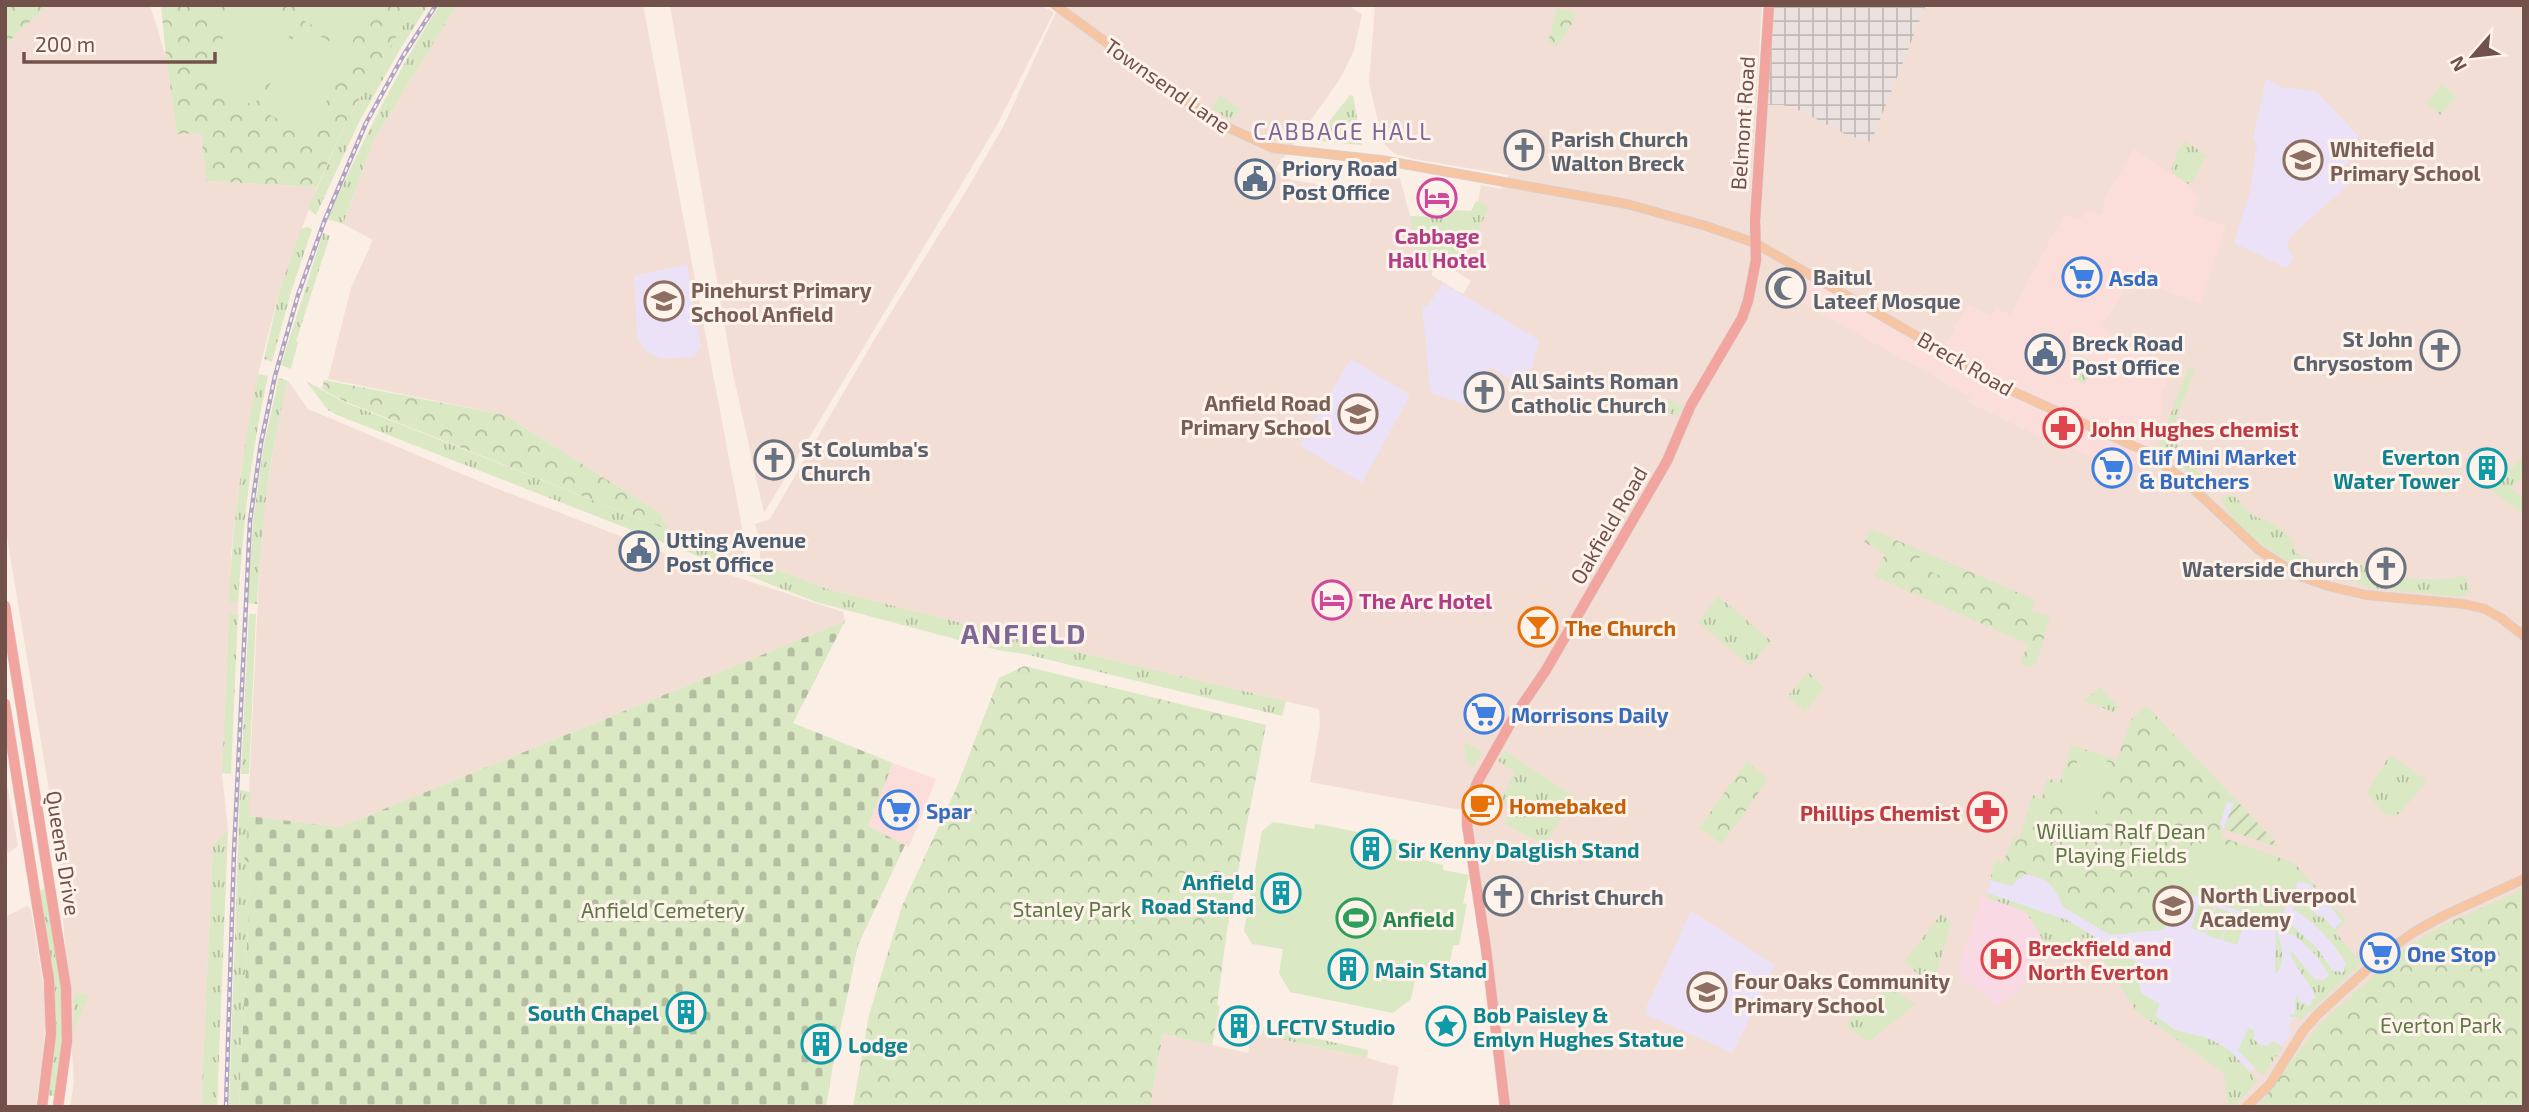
<svg xmlns="http://www.w3.org/2000/svg" width="2529" height="1112" viewBox="0 0 2529 1112" font-family="'Exo 2',sans-serif">
	<defs>
		<pattern id="industrial-grid" width="8" height="8" patternUnits="userSpaceOnUse" patternTransform="scale(1.75)"><rect width="8" height="8" fill="#ebe2df"/><path d="M0 4h8M4 0v8" fill="none" stroke="#c3bab7"/></pattern>
		<pattern id="grass-tufts" width="24" height="20" patternUnits="userSpaceOnUse" patternTransform="scale(1.75)"><rect width="24" height="20" fill="#dae8c4"/><path d="M3 7l-1-3M5 7V3M7 7l1-3M15 17l-1-3M17 17v-4M19 17l1-3" fill="none" stroke="#b5bea1"/></pattern>
		<pattern id="forest-crowns" width="20" height="18" patternUnits="userSpaceOnUse" patternTransform="scale(1.75)"><rect width="20" height="18" fill="#dae8c4"/><path d="M2 6a3 3 0 1 1 6 0M12 15a3 3 0 1 1 6 0" fill="none" stroke="#b5bea1"/></pattern>
		<pattern id="cemetery-stones" width="16" height="16" patternUnits="userSpaceOnUse" patternTransform="scale(1.75)"><rect width="16" height="16" fill="#dae8c4"/><path d="M2 7V4a2 2 0 0 1 4 0v3zM10 15v-3a2 2 0 0 1 4 0v3z" fill="#b5bea1"/></pattern>
		<pattern id="garden-furrows" width="10" height="10" patternUnits="userSpaceOnUse" patternTransform="scale(1.75)"><rect width="10" height="10" fill="#dae8c4"/><path d="M-1 1l2-2M0 10L10 0M9 11l2-2" fill="none" stroke="#b5bea1"/></pattern>
	</defs>
	<rect width="100%" height="100%" fill="#fbeee5"/>
	<g fill="#f2ded4">
		<polygon points="48,5 150,5 166,57 177,133 201,133 206,181 317,187 280,289 258,374 240,477 231,553 230,602 238,603 238,614 229,613 222,773 228,830 213,846 201,1107 70,1107 74,1082 58,844 5,525 5,45"/>
		<polygon points="457,5 643,5 742,527 745,558 668,530 661,514 505,415 328,379 351,288 373,240 343,224 373,141"/>
		<polygon points="670,5 1039,5 1054,12 996,127 764,513 733,374"/>
		<polygon points="1056,5 1347,5 1362,14 1354,50 1340,79 1275,170 1291,180 1312,183 1366,204 1374,167 1397,168 1410,216 1418,263 1430,268 1431,275 1463,294 1471,281 1455,271 1490,207 1478,202 1481,185 1501,189 1509,175 1414,159 1395,154 1383,143 1369,83 1375,5 1762,5 1749,230 1754,241 1769,5 2524,5 2524,1107 1505,1107 1466,811 1310,782 1320,725 1319,709 1045,644 827,589 760,563 760,540 755,524 770,519 877,335 966,191 1003,127 1058,8"/>
		<polygon points="288,381 308,409 493,487 672,556 843,612 845,621 340,827 248,816 261,529 279,414"/>
		<polygon points="5,774 18,846 8,853 5,851"/>
		<polygon points="27,906 31,910 46,1002 44,1049 36,1107 5,1107 5,917"/>
		<polygon points="1252,1033 1367,1058 1399,1067 1392,1107 1150,1107 1163,1034 1248,1053"/>
	</g>
	<g fill="#fbddd9">
		<polygon points="2134,149 2188,184 2197,198 2193,214 2226,226 2201,304 2165,291 2142,278 2139,282 2132,278 2102,327 2174,370 2161,394 2163,405 2149,453 2143,450 2125,482 2099,468 2101,462 2066,445 2064,449 1968,402 1970,397 1797,300 1811,274 1943,350 1967,304 1991,316 1996,307 2010,315 2064,214 2076,220 2083,217 2087,211 2102,215 2105,197"/>
		<polygon points="893,763 936,779 909,847 868,826"/>
	</g>
	<polygon fill="url(#industrial-grid)" points="1769,5 1926,5 1871,142 1847,135 1801,111 1783,105 1763,105"/>
	<g fill="#ebe2f7">
		<polygon points="2266,78 2280,87 2316,91 2359,137 2357,140 2362,145 2338,174 2348,185 2291,236 2287,246 2294,259 2286,268 2234,243 2250,191 2257,144 2253,139"/>
		<polygon points="687,264 701,346 694,357 661,359 646,351 637,338 634,276"/>
		<polygon points="1443,283 1539,340 1532,368 1523,371 1514,381 1490,367 1468,405 1433,394 1430,389 1422,305 1427,307"/>
		<polygon points="1351,359 1409,394 1409,397 1362,483 1299,445"/>
		<polygon points="2147,706 2235,799 2221,837 2294,863 2347,920 2335,932 2362,963 2302,1019 2293,1019 2289,1025 2292,1033 2263,1068 2255,1068 2250,1072 2228,1107 2224,1073 2136,1011 2094,945 2084,937 2069,959 2054,944 2048,948 2031,918 1986,897 1995,860 2003,863 2013,837 2019,839 2033,795 2042,798 2047,778 2060,782 2072,745 2117,760 2131,719"/>
		<polygon points="1691,911 1775,965 1734,1051 1731,1052 1647,1015 1645,1010"/>
	</g>
	<polygon fill="#f9d9e3" points="1982,895 2026,912 2048,948 2012,997 1995,1006 1983,993 1962,978 1958,970"/>
	<g fill="url(#grass-tufts)">
		<polygon points="415,5 428,5 399,51 359,122 316,215 308,209 347,120"/>
		<path d="M440,5H457L373,141L343,224L327,219C362,144 394,75 440,5Z"/>
		<polygon points="2442,84 2456,97 2440,115 2427,103"/>
		<polygon points="1220,95 1240,109 1232,120 1211,109"/>
		<polygon points="1350,95 1353,96 1362,145 1317,141 1316,138"/>
		<polygon points="2185,141 2206,155 2193,180 2188,184 2171,172 2178,148 2181,147"/>
		<polygon points="1476,201 1490,207 1455,271 1443,264 1436,265 1431,275 1430,268 1418,264 1410,216 1440,217 1456,210 1471,211"/>
		<polygon points="307,227 312,229 291,292 272,362 264,359 280,289 301,229"/>
		<polygon points="323,233 330,236 296,341 298,342 291,369 281,365"/>
		<polygon points="2081,355 2095,364 2084,384 2069,376"/>
		<polygon points="2189,366 2195,369 2170,436 2206,482 2201,485 2159,445"/>
		<path d="M258,374L268,376C251,451 243,526 238,603L229,602C232,525 243,449 258,374Z"/>
		<path d="M279,378L288,381C269,455 261,527 257,604L248,603L253,522L264,444Z"/>
		<polygon points="306,381 344,402 668,530 745,558 752,569 760,563 827,589 1045,644 1286,701 1282,716 1025,654 997,650 816,602 337,415 328,410"/>
		<polygon points="1669,399 1683,407 1677,417 1663,410"/>
		<polygon points="2524,457 2524,476 2511,488 2524,498 2524,515 2489,488"/>
		<path d="M2229,494C2240,498 2244,510 2254,516C2259,519 2265,519 2270,522C2286,532 2291,537 2297,554L2314,561L2305,570C2280,559 2229,525 2221,498Z"/>
		<path d="M2353,559C2360,563 2368,570 2377,572C2398,578 2444,584 2464,575L2469,586L2468,594L2461,597L2371,588L2337,575L2339,566Z"/>
		<polygon points="1718,596 1771,641 1750,666 1698,622"/>
		<polygon points="229,613 238,614 231,774 222,773"/>
		<polygon points="249,614 256,614 249,774 241,774"/>
		<polygon points="1808,672 1824,688 1805,712 1788,696"/>
		<polygon points="2100,687 2119,708 2114,712 2084,701"/>
		<polygon points="1464,742 1483,752 1480,753 1481,756 1474,766 1466,763"/>
		<polygon points="1505,751 1576,798 1544,844 1504,824 1512,807 1500,800 1515,772 1498,761"/>
		<polygon points="2390,755 2427,781 2399,814 2392,816 2383,813 2367,792"/>
		<polygon points="240,790 250,792 247,842 238,851 251,866 239,1107 229,1107"/>
		<polygon points="228,830 217,1107 201,1107 213,845"/>
		<path d="M2221,837L2294,863L2347,920L2335,932L2362,963L2302,1019L2290,1017V1014H2295L2296,994L2301,1003L2305,1002L2307,1006L2312,1004L2311,1000L2316,998C2309,980 2294,968 2290,952L2293,950L2292,952L2315,980L2319,979L2322,981L2329,975L2316,955L2292,933L2290,935L2288,933V922L2316,947L2334,972L2338,970L2341,973L2345,971L2343,967L2347,965C2333,941 2317,925 2295,910L2292,911L2298,896L2319,917L2321,915L2334,929L2342,921L2330,906L2328,908L2325,905L2328,902L2309,884L2299,882L2296,884L2297,888L2291,891L2279,925L2276,923L2295,868Z"/>
		<polygon points="46,888 62,990 63,1058 57,1097 48,1095 55,1020 54,996 40,891"/>
		<polygon points="1987,893 2067,920 2136,962 2141,993 2160,1004 2155,1015 2175,1030 2208,1038 2228,1049 2254,1076 2256,1083 2233,1107 2228,1107 2224,1073 2136,1011 2094,945 2084,937 2069,959 2054,944 2048,948 2026,912 1997,901 1992,902 1991,899 1986,897"/>
		<polygon points="1941,914 1951,922 1934,982 1928,991 1914,981 1918,974 1904,962"/>
		<path d="M2276,928C2280,940 2288,964 2275,974Z"/>
		<polygon points="1888,986 1915,1004 1869,1042 1846,1026 1859,1006 1866,1009 1875,995 1880,998"/>
		<polygon points="77,993 89,995 73,1032 74,997"/>
		<polygon points="1264,1027 1368,1050 1367,1058 1262,1035"/>
		<polygon points="2249,1027 2254,1031 2254,1039 2259,1045 2267,1046 2272,1041 2283,1047 2263,1075 2258,1072 2238,1050"/>
	</g>
	<g fill="url(#forest-crowns)">
		<polygon points="5,5 48,5 5,45"/>
		<polygon points="161,5 415,5 347,120 317,187 206,181 201,133 177,134 166,57"/>
		<polygon points="1557,8 1575,13 1573,22 1557,46 1548,42"/>
		<polygon points="324,380 505,415 661,514 668,530 344,401 322,389"/>
		<polygon points="1871,529 2035,600 2031,611 2050,617 2036,664 2029,667 2020,663 2028,644 1874,576 1885,554 1864,542"/>
		<polygon points="1024,666 1266,725 1228,923 1217,1005 1220,1006 1212,1045 1163,1034 1150,1107 853,1107 869,1015 902,906 956,789 999,678"/>
		<path d="M2147,706L2235,799L2233,803L2227,802L2220,824L2224,829L2221,837L2294,863L2295,868L2276,923L2185,892L2175,919L2162,930L2110,935L2063,907C2053,884 2050,880 2025,874L2011,886L1990,880L1995,860L2003,863L2013,837L2019,839L2033,795L2042,798L2047,778L2060,782L2072,745L2117,760L2131,719Z"/>
		<polygon points="1747,761 1768,779 1722,844 1699,828"/>
		<polygon points="2524,889 2524,1107 2257,1107 2319,1025 2401,951 2441,926"/>
	</g>
	<polygon fill="url(#cemetery-stones)" points="845,621 793,723 893,763 868,826 905,845 858,945 834,1059 826,1107 239,1107 251,866 238,851 247,842 248,816 340,827"/>
	<polygon fill="url(#garden-furrows)" points="2235,799 2279,846 2278,847 2224,829"/>
	<g fill="#dae8c4">
		<polygon points="186,5 223,5 216,20"/>
		<polygon points="240,5 260,5 296,23 254,106 202,79"/>
		<polygon points="306,5 372,5 350,46 299,18"/>
		<polygon points="299,26 351,52 310,135 258,109"/>
		<polygon points="1921,554 1945,565 1940,576 1916,565"/>
		<polygon points="2080,753 2112,763 2093,819 2062,808"/>
		<polygon points="1273,822 1314,829 1315,824 1323,825 1425,846 1424,860 1443,865 1443,870 1469,875 1463,903 1467,904 1459,945 1453,945 1448,972 1418,966 1411,999 1393,1013 1290,992 1279,973 1283,949 1252,944 1244,931 1262,831"/>
		<polygon points="2203,837 2295,868 2276,923 2184,892"/>
		<polygon points="2200,901 2214,906 2205,933 2191,928"/>
		<polygon points="2216,907 2230,912 2221,940 2206,935"/>
		<polygon points="2232,913 2246,917 2237,945 2222,940"/>
	</g>
	<g fill="none" stroke-linecap="round" stroke-linejoin="round">
		<g stroke="#d8cecd" stroke-width="10">
			<g id="primary">
				<polyline points="1055,5 1188,102 1231,129 1273,148 1381,160 1627,204 1706,226 1755,243 2012,391 2149,453 2185,481 2259,550 2300,576 2328,586 2366,595 2464,604 2485,609 2501,618 2524,636"/>
				<polyline points="2246,1107 2270,1084 2303,1031 2318,1014 2385,953 2414,932 2445,915 2524,879"/>
			</g>
		</g>
		<g stroke="#d8cecd" stroke-width="11">
			<g id="highway">
				<polyline points="5,606 66,988 67,1041 58,1107"/>
				<polyline points="5,704 49,980 51,1034 42,1107"/>
				<polyline points="1505,1107 1486,949 1467,825 1467,806 1478,781 1514,717 1546,670 1667,461 1691,405 1742,318 1748,301 1756,260 1755,221 1769,5"/>
			</g>
		</g>
		<use href="#primary" stroke="#f7c5a1" stroke-width="8"/>
		<use href="#highway" stroke="#f2a49f" stroke-width="10"/>
		<g stroke="#afa4c4" stroke-width="4.5">
			<polyline id="rail" points="226,1107 234,852 250,521 261,443 275,376 298,295 324,222 366,123 403,56 436,5"/>
		</g>
		<use href="#rail" stroke="#fef3eb" stroke-width="2" stroke-dasharray="5" stroke-linecap="butt"/>
	</g>
	<defs>
		<g id="church-ring" transform="scale(2.0125)"><circle r="9.5" fill="#fef3eb" stroke="#6b7280" stroke-width="1.5"/><path d="M-1.2-6h2.4v3.5h3.3v2.4h-3.3V6h-2.4V-.1h-3.3v-2.4h3.3Z" fill="#6b7280"/></g>
		<g id="school-ring" transform="scale(2.0125)"><circle r="9.5" fill="#fef3eb" stroke="#8d6e63" stroke-width="1.5"/><path d="M0-5L7-2L0 1L-7-2ZM-4 1L0 2.5L4 1V4Q0 6-4 4Z" fill="#8d6e63"/></g>
		<g id="civic-ring" transform="scale(2.0125)"><circle r="9.5" fill="#fef3eb" stroke="#5c6f8a" stroke-width="1.5"/><path d="M-.6-6.5H3V-4.5H.6V-3L4-1V1h2V6H-6V1h2V-1L-.6-3ZM-1.2 2.5V6h2.4V2.5Z" fill="#5c6f8a"/></g>
		<g id="hotel-ring" transform="scale(2.0125)"><circle r="9.5" fill="#fef3eb" stroke="#d1479c" stroke-width="1.5"/><path d="M-6-4.5h1.5V1H6V5H4.5V3h-9V5H-6ZM-4 0a1.8 1.8 0 1 1 3.6 0ZM.5 0V-2.5h3Q6-2.5 6 0Z" fill="#d1479c"/></g>
		<g id="supermarket-ring" transform="scale(2.0125)"><circle r="9.5" fill="#fef3eb" stroke="#3f7fe0" stroke-width="1.5"/><path d="M-6-5.5h2.5l.6 2H6L4.5 2H-2.5L-4.4-4H-6ZM-1.5 3.2a1.3 1.3 0 1 0 .1 0ZM3 3.2a1.3 1.3 0 1 0 .1 0Z" fill="#3f7fe0"/></g>
		<g id="mosque-ring" transform="scale(2.0125)"><circle r="9.5" fill="#fef3eb" stroke="#6b7280" stroke-width="1.5"/><path d="M3.5-4.9A6 6 0 1 0 3.5 4.9A5 5 0 1 1 3.5-4.9Z" fill="#6b7280"/></g>
		<g id="pharmacy-ring" transform="scale(2.0125)"><circle r="9.5" fill="#fef3eb" stroke="#e0444e" stroke-width="1.5"/><path d="M-2-6h4v4h4v4h-4v4h-4v-4h-4v-4h4Z" fill="#e0444e"/></g>
		<g id="building-ring" transform="scale(2.0125)"><circle r="9.5" fill="#fef3eb" stroke="#0f9aa8" stroke-width="1.5"/><path d="M-4-6H4V6H1V3H-1V6H-4ZM-2.5-4.3h1.7v1.8h-1.7ZM.8-4.3h1.7v1.8H.8ZM-2.5-1h1.7V.8h-1.7ZM.8-1h1.7V.8H.8Z" fill="#0f9aa8"/></g>
		<g id="bar-ring" transform="scale(2.0125)"><circle r="9.5" fill="#fef3eb" stroke="#e8710a" stroke-width="1.5"/><path d="M-6-5H6L.8 .8V4.5H3.5V6h-7V4.5H-.8V.8Z" fill="#e8710a"/></g>
		<g id="cafe-ring" transform="scale(2.0125)"><circle r="9.5" fill="#fef3eb" stroke="#e8710a" stroke-width="1.5"/><path d="M-5.5-4.5H6V0H3Q3 3.5 0 3.5H-2.5Q-5.5 3.5-5.5 0ZM3-3.2v2h1.7v-2ZM-6 4.5H4V6H-6Z" fill="#e8710a"/></g>
		<g id="stadium-ring" transform="scale(2.0125)"><circle r="9.5" fill="#fef3eb" stroke="#2e9e5b" stroke-width="1.5"/><path d="M0-5a6.5 5 0 1 0 0 10a6.5 5 0 1 0 0-10ZM-3.5-1.8h7v3.6h-7Z" fill="#2e9e5b"/></g>
		<g id="hospital-ring" transform="scale(2.0125)"><circle r="9.5" fill="#fef3eb" stroke="#e0444e" stroke-width="1.5"/><path d="M-5-5h3v3.5h4V-5h3V5h-3V1.5h-4V5h-3Z" fill="#e0444e"/></g>
		<g id="sight-ring" transform="scale(2.0125)"><circle r="9.5" fill="#fef3eb" stroke="#0f9aa8" stroke-width="1.5"/><path d="M0-6L1.8-2.2L6-1.7L2.9 1.2L3.7 5.4L0 3.3L-3.7 5.4L-2.9 1.2L-6-1.7L-1.8-2.2Z" fill="#0f9aa8"/></g>
	</defs>
	<g fill-rule="evenodd">
		<use href="#church-ring" x="1524" y="150"/>
		<use href="#school-ring" x="2303" y="160"/>
		<use href="#civic-ring" x="1255" y="179"/>
		<use href="#hotel-ring" x="1437" y="198"/>
		<use href="#supermarket-ring" x="2082" y="277"/>
		<use href="#mosque-ring" x="1786" y="288"/>
		<use href="#school-ring" x="664" y="301"/>
		<use href="#church-ring" x="2440" y="350"/>
		<use href="#civic-ring" x="2045" y="354"/>
		<use href="#church-ring" x="1484" y="392"/>
		<use href="#school-ring" x="1358" y="414"/>
		<use href="#pharmacy-ring" x="2063" y="428"/>
		<use href="#church-ring" x="774" y="460"/>
		<use href="#supermarket-ring" x="2112" y="468"/>
		<use href="#building-ring" x="2487" y="468"/>
		<use href="#civic-ring" x="639" y="551"/>
		<use href="#church-ring" x="2386" y="568"/>
		<use href="#hotel-ring" x="1332" y="600"/>
		<use href="#bar-ring" x="1538" y="627"/>
		<use href="#supermarket-ring" x="1484" y="714"/>
		<use href="#cafe-ring" x="1482" y="805"/>
		<use href="#supermarket-ring" x="899" y="810"/>
		<use href="#pharmacy-ring" x="1987" y="812"/>
		<use href="#building-ring" x="1371" y="849"/>
		<use href="#building-ring" x="1281" y="893"/>
		<use href="#church-ring" x="1503" y="896"/>
		<use href="#school-ring" x="2173" y="906"/>
		<use href="#stadium-ring" x="1356" y="918"/>
		<use href="#supermarket-ring" x="2380" y="953"/>
		<use href="#hospital-ring" x="2001" y="959"/>
		<use href="#building-ring" x="1348" y="969"/>
		<use href="#school-ring" x="1707" y="992"/>
		<use href="#building-ring" x="686" y="1012"/>
		<use href="#building-ring" x="1239" y="1026"/>
		<use href="#sight-ring" x="1446" y="1026"/>
		<use href="#building-ring" x="821" y="1044"/>
	</g>
	<g text-anchor="middle" dominant-baseline="central" stroke-width="6" stroke-linejoin="round" paint-order="stroke">
		<g font-size="21" fill="#73514b" stroke="#fef3eb">
			<text transform="translate(1168 85) rotate(35)">Townsend Lane</text>
			<text transform="translate(1742 123) rotate(-86)">Belmont Road</text>
			<text transform="translate(1966 363) rotate(30)">Breck Road</text>
			<text transform="translate(1608 525) rotate(-60)">Oakfield Road</text>
			<text transform="translate(64 853) rotate(81)">Queens Drive</text>
		</g>
		<g font-size="21" font-weight="bold" fill="#5b616d" stroke="#fef3eb" text-anchor="start">
			<text x="1551" y="138">Parish Church<tspan x="1551" dy="24">Walton Breck</tspan></text>
			<text x="1813" y="276">Baitul<tspan x="1813" dy="24">Lateef Mosque</tspan></text>
			<text x="2413" y="338" text-anchor="end">St John<tspan x="2413" dy="24">Chrysostom</tspan></text>
			<text x="1511" y="380">All Saints Roman<tspan x="1511" dy="24">Catholic Church</tspan></text>
			<text x="801" y="448">St Columba's<tspan x="801" dy="24">Church</tspan></text>
			<text x="2359" y="568" text-anchor="end">Waterside Church</text>
			<text x="1530" y="896">Christ Church</text>
		</g>
		<g font-size="21" font-weight="bold" fill="#785e54" stroke="#fef3eb" text-anchor="start">
			<text x="2330" y="148">Whitefield<tspan x="2330" dy="24">Primary School</tspan></text>
			<text x="691" y="289">Pinehurst Primary<tspan x="691" dy="24">School Anfield</tspan></text>
			<text x="1331" y="402" text-anchor="end">Anfield Road<tspan x="1331" dy="24">Primary School</tspan></text>
			<text x="2200" y="894">North Liverpool<tspan x="2200" dy="24">Academy</tspan></text>
			<text x="1734" y="980">Four Oaks Community<tspan x="1734" dy="24">Primary School</tspan></text>
		</g>
		<g font-size="21" font-weight="bold" fill="#4e5e75" stroke="#fef3eb" text-anchor="start">
			<text x="1282" y="167">Priory Road<tspan x="1282" dy="24">Post Office</tspan></text>
			<text x="2072" y="342">Breck Road<tspan x="2072" dy="24">Post Office</tspan></text>
			<text x="666" y="539">Utting Avenue<tspan x="666" dy="24">Post Office</tspan></text>
		</g>
		<g font-size="21" font-weight="bold" fill="#b23c85" stroke="#fef3eb">
			<text x="1437" y="235">Cabbage<tspan x="1437" dy="24">Hall Hotel</tspan></text>
			<text x="1359" y="600" text-anchor="start">The Arc Hotel</text>
		</g>
		<g font-size="21" font-weight="bold" fill="#366cbe" stroke="#fef3eb" text-anchor="start">
			<text x="2109" y="277">Asda</text>
			<text x="2139" y="456">Elif Mini Market<tspan x="2139" dy="24">&amp; Butchers</tspan></text>
			<text x="1511" y="714">Morrisons Daily</text>
			<text x="926" y="810">Spar</text>
			<text x="2407" y="953">One Stop</text>
		</g>
		<g font-size="21" font-weight="bold" fill="#be3a42" stroke="#fef3eb" text-anchor="start">
			<text x="2090" y="428">John Hughes chemist</text>
			<text x="1960" y="812" text-anchor="end">Phillips Chemist</text>
			<text x="2028" y="947">Breckfield and<tspan x="2028" dy="24">North Everton</tspan></text>
		</g>
		<g font-size="21" font-weight="bold" fill="#0d838f" stroke="#fef3eb" text-anchor="start">
			<text x="2460" y="456" text-anchor="end">Everton<tspan x="2460" dy="24">Water Tower</tspan></text>
			<text x="1398" y="849">Sir Kenny Dalglish Stand</text>
			<text x="1254" y="881" text-anchor="end">Anfield<tspan x="1254" dy="24">Road Stand</tspan></text>
			<text x="1375" y="969">Main Stand</text>
			<text x="659" y="1012" text-anchor="end">South Chapel</text>
			<text x="1473" y="1014">Bob Paisley &amp;<tspan x="1473" dy="24">Emlyn Hughes Statue</tspan></text>
			<text x="1266" y="1026">LFCTV Studio</text>
			<text x="848" y="1044">Lodge</text>
		</g>
		<g font-size="21" font-weight="bold" fill="#c56008" stroke="#fef3eb" text-anchor="start">
			<text x="1565" y="627">The Church</text>
			<text x="1509" y="805">Homebaked</text>
		</g>
		<g font-size="21" fill="#5e7844" stroke="#fef3eb">
			<text x="2121" y="830">William Ralf Dean<tspan x="2121" dy="24">Playing Fields</tspan></text>
			<text x="1072" y="908">Stanley Park</text>
			<text x="663" y="909">Anfield Cemetery</text>
			<text x="2441" y="1024">Everton Park</text>
		</g>
		<g font-size="21" font-weight="bold" fill="#27864d" stroke="#fef3eb" text-anchor="start">
			<text x="1383" y="918">Anfield</text>
		</g>
		<g font-size="23" letter-spacing="2" fill="#7d6796" stroke="#fef3eb">
			<text x="1343" y="131">CABBAGE HALL</text>
		</g>
		<g font-size="28" font-weight="bold" letter-spacing="2" fill="#7d6796" stroke="#fef3eb">
			<text x="1024" y="633">ANFIELD</text>
		</g>
	</g>
	<rect width="2529" height="1112" fill="none" stroke="#73514b" stroke-width="14"/>
	<g transform="translate(2473 56) rotate(242)" stroke="#fef3eb" stroke-width="5" paint-order="stroke">
	<path d="M0-5L12 26L0 18L-12 26Z" fill="#73514b"/>
	<text y="-10" font-size="19" font-weight="bold" text-anchor="middle" fill="#73514b">N</text>
	</g>
	<path d="M24 52v10h191v-10" fill="none" stroke="#73514b" stroke-width="3.5"/>
	<text x="35" y="52" font-size="21" fill="#73514b" stroke="#fef3eb" stroke-width="5" paint-order="stroke">200 m</text>
</svg>
